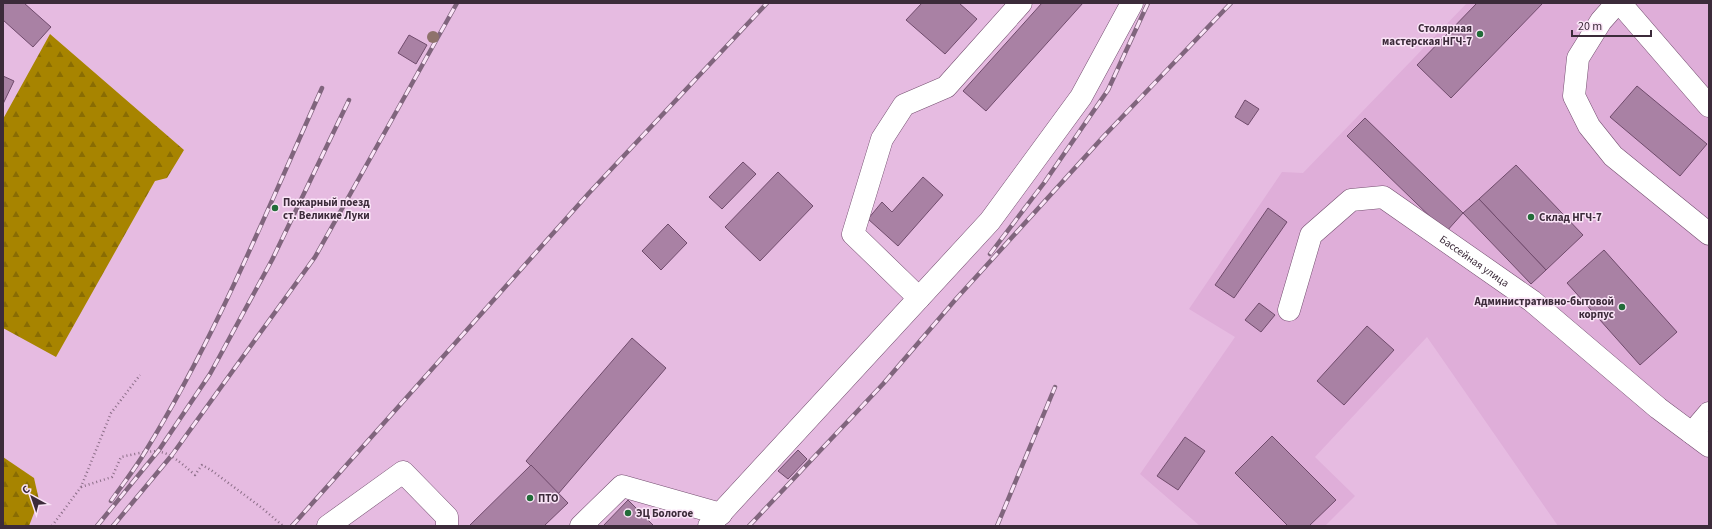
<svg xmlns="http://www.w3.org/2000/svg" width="1712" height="529" viewBox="0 0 1712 529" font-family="'Source Sans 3',sans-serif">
	<defs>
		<pattern id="forest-firs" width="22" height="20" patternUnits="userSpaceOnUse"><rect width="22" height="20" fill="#a78400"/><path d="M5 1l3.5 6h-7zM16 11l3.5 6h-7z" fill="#896c03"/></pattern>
	</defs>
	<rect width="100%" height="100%" fill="#e6bbe1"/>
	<polygon fill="#dfaed9" points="1467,3 1709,3 1709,526 1558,526 1427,337 1315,457 1355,496 1325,526 1200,526 1140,474 1235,337 1189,309 1282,172 1303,173"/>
	<g fill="url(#forest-firs)">
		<polygon points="50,34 184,150 167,178 155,181 56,357 3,328 3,119"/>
		<polygon points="3,457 34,478 39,500 29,526 3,526"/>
	</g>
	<g fill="#a981a4" stroke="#704b6c">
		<polygon points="3,3 24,3 51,27 33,47 3,20"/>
		<polygon points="922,3 959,3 977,19 945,54 906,20"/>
		<polygon points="1042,3 1083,3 986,111 963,91"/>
		<polygon points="1477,3 1543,3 1451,98 1417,65"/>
		<polygon points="409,35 427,45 416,64 398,53"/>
		<polygon points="3,76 14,81 3,104"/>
		<polygon points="1637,86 1707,144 1680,176 1610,117"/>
		<polygon points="1245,100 1259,109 1248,125 1235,117"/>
		<polygon points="1365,118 1463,213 1446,232 1347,136"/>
		<polygon points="743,162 756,174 722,209 709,197"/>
		<polygon points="1516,165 1583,235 1546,270 1479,199"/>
		<polygon points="778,172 813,206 760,261 725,227"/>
		<polygon points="923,177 943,195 898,246 868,219 882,202 892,212"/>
		<polygon points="1479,199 1546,270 1531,284 1463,213"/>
		<polygon points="1268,208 1287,222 1234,298 1215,285"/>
		<polygon points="668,224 687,243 661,270 642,251"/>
		<polygon points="1604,250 1677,332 1640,365 1567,283"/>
		<polygon points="1259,303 1275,315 1261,332 1245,320"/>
		<polygon points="1367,326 1394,350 1344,405 1317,381"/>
		<polygon points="632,338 666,368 558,494 526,461"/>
		<polygon points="1272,436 1336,500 1309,526 1288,526 1235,473"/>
		<polygon points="1185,437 1205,451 1178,490 1157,476"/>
		<polygon points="798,450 807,459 788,479 778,471"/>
		<polygon points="531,465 568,503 544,526 469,526"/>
		<polygon points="628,500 654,526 603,526"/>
	</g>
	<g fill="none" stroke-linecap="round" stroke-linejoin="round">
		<g stroke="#744f70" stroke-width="23">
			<g id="minor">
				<polyline points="1617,3 1601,21 1578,58 1574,96 1589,126 1613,156 1709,234"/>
				<polyline points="1620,3 1709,106"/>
				<polyline points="919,298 853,234 882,139 904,105 946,87 1021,3"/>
				<path id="s1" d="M1289,310L1311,235L1351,200L1383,197L1532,301L1658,408L1709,446"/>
				<polyline points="1692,433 1709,413"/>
				<polyline points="328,526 403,472 447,517 447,526"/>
				<polyline points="581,526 622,486 721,514"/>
				<polyline points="709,526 990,221 1081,97 1132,3"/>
			</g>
		</g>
		<g stroke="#8b6e87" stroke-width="2.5" stroke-dasharray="1 3" stroke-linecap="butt">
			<path d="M81,487L112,477L121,457C162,448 163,447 195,475L202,465L211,470L262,508L283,526"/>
			<polyline points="52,526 81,487 111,413 140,375"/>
		</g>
		<use href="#minor" stroke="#fff" stroke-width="22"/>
		<g stroke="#80657d" stroke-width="4.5">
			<g id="rail">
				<polyline points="990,254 1044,183 1108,90 1148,3"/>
				<path d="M111,501C122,485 135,469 145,452C216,337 267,210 322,88"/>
				<polyline points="97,526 159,450 210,374 272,260 349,100"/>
				<polyline points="113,526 172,455 315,257 457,3"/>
				<polyline points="292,526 589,193 767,3"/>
				<polyline points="749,526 883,384 956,299 1104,136 1231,3"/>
				<polyline points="997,526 1055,387"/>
			</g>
		</g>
		<use href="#rail" stroke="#fae4f7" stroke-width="3" stroke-dasharray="9" stroke-linecap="butt"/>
	</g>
	<circle fill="#8e726b" cx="433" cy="37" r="6"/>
	<g fill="#226c39" stroke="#fae4f7" stroke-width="1.5">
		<circle cx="1480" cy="34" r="4"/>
		<circle cx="275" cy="208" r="4"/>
		<circle cx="1531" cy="217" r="4"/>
		<circle cx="1622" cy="307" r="4"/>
		<circle cx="530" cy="498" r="4"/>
		<circle cx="628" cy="513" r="4"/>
	</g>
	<g text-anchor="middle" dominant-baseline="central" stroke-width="3" stroke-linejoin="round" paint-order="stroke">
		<g font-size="11" font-weight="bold" fill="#3c2b3a" stroke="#fae4f7" text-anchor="start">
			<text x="1472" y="28" text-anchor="end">Столярная<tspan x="1472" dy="13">мастерская НГЧ-7</tspan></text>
			<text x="283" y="202">Пожарный поезд<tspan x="283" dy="13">ст. Великие Луки</tspan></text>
			<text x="1539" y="217">Склад НГЧ-7</text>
			<text x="1614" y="301" text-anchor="end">Административно-бытовой<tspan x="1614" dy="13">корпус</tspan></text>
			<text x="538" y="498">ПТО</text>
			<text x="636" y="513">ЭЦ Бологое</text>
		</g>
		<g font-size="11" fill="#3c2b3a" stroke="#fae4f7">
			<text stroke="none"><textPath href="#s1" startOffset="275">Бассейная улица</textPath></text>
		</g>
	</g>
	<rect width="1712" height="529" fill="none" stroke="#3c2b3a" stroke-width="8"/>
	<g transform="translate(32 497) rotate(320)" stroke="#fae4f7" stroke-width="3" paint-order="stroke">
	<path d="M0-3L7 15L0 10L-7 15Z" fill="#3c2b3a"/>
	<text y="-6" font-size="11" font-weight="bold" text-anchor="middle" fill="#3c2b3a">С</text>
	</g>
	<path d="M1572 30v6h79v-6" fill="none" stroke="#3c2b3a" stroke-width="2"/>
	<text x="1578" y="30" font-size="12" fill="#3c2b3a" stroke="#fae4f7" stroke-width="3" paint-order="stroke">20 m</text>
</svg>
